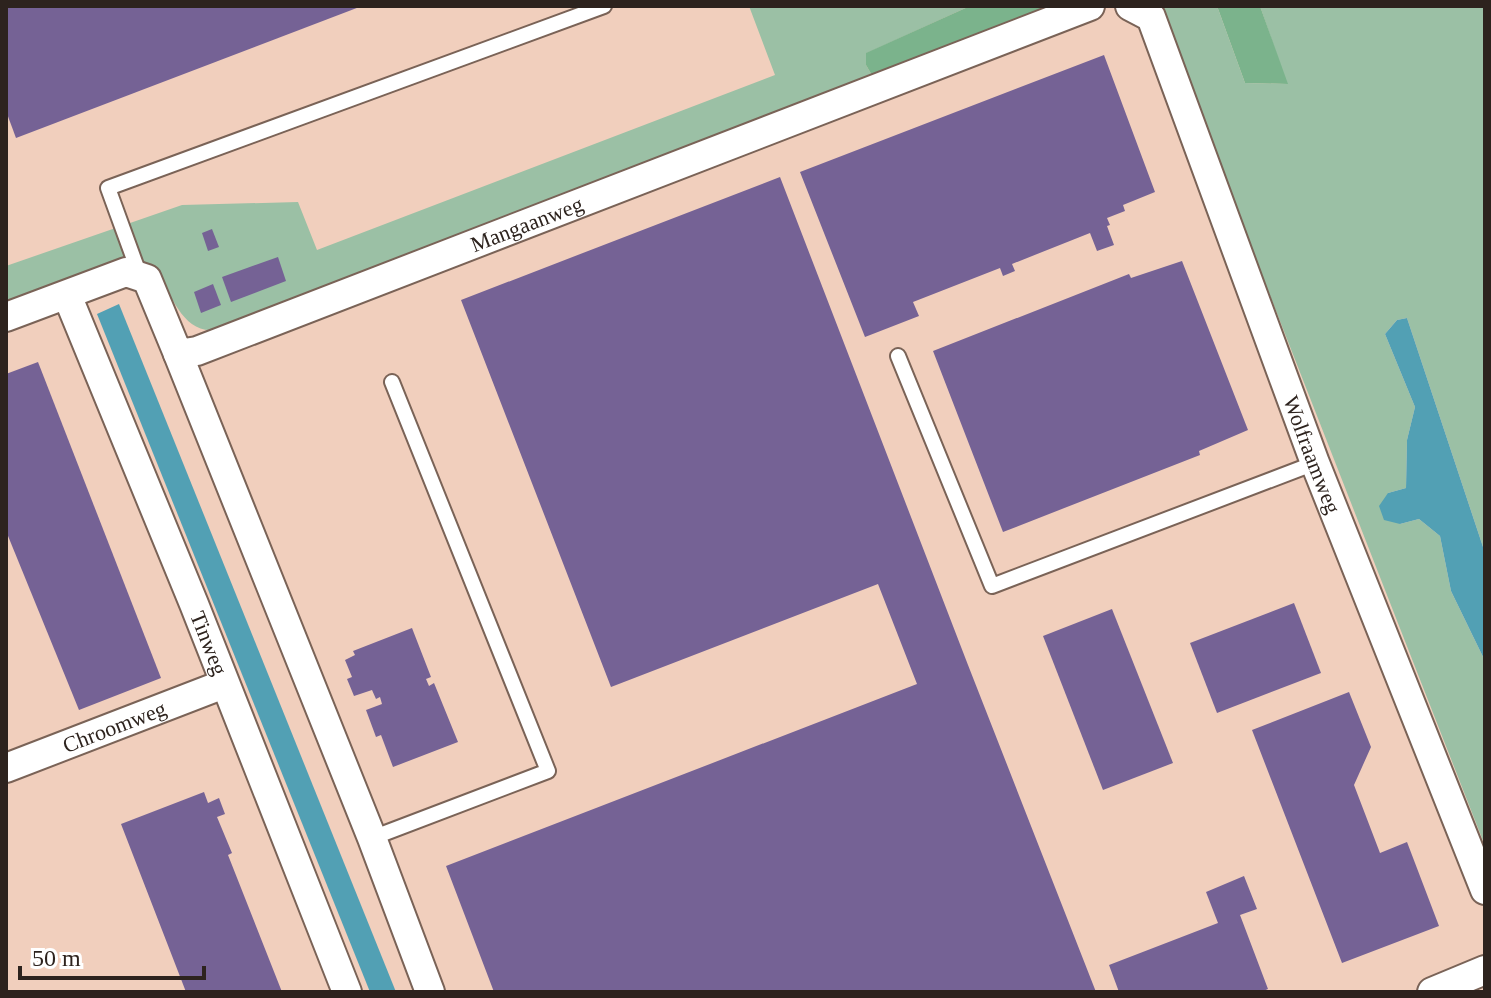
<svg xmlns="http://www.w3.org/2000/svg" width="1491" height="998" viewBox="0 0 1491 998" font-family="Georgia,serif">
	<rect width="100%" height="100%" fill="#f8ddcf"/>
	<polygon fill="#f1cfbd" points="6,6 1180,6 1485,826 1485,992 6,992"/>
	<g fill="#9bc0a5">
		<path d="M749,6H970L867,53L866,65L873,77L213,330C182,332 172,294 156,272L6,307V266L182,205L298,202L317,250L775,75Z"/>
		<polygon points="1157,6 1217,6 1245,83 1287,84 1260,6 1485,6 1485,553 1407,318 1397,320 1385,334 1415,407 1407,440 1406,488 1388,493 1400,524 1419,519 1440,536 1451,591 1485,661 1485,846"/>
	</g>
	<g fill="#7bb38c">
		<polygon points="970,6 1057,6 873,77 866,65 866,53"/>
		<polygon points="1217,6 1260,6 1288,84 1245,83"/>
	</g>
	<g fill="#52a0b4">
		<polygon points="119,304 396,992 370,992 97,314"/>
		<polygon points="1407,318 1485,553 1485,661 1451,591 1440,536 1419,519 1400,524 1384,520 1379,506 1388,493 1406,488 1407,440 1415,407 1385,334 1397,320"/>
	</g>
	<g fill="#756295">
		<polygon points="6,6 362,6 16,138 6,111"/>
		<polygon points="1104,55 1155,192 1123,205 1125,211 1107,218 1110,225 1107,226 1114,245 1097,251 1090,233 1012,264 1015,271 1003,276 1000,268 913,302 919,316 865,337 800,172"/>
		<polygon points="780,177 968,665 1096,992 494,992 446,866 917,684 878,584 611,687 461,300"/>
		<polygon points="212,229 219,247 208,251 202,233"/>
		<polygon points="278,257 286,281 231,302 222,277"/>
		<polygon points="1182,261 1248,430 1199,451 1200,455 1003,532 933,351 1129,274 1131,278"/>
		<polygon points="213,284 221,305 201,313 194,292"/>
		<polygon points="38,362 161,678 79,710 6,531 6,374"/>
		<polygon points="1294,603 1321,673 1217,713 1190,643"/>
		<polygon points="1112,609 1173,763 1103,790 1043,636"/>
		<polygon points="412,628 431,677 426,679 429,686 434,683 458,742 393,767 381,735 376,737 366,710 382,704 380,697 376,699 372,690 354,696 347,679 352,677 345,660 355,655 353,651"/>
		<polygon points="1349,692 1371,747 1354,785 1380,853 1407,842 1439,926 1342,963 1252,730"/>
		<polygon points="204,792 208,803 219,798 225,814 217,817 232,853 228,855 282,992 186,992 121,824"/>
		<polygon points="1244,876 1257,909 1240,915 1268,989 1261,992 1119,992 1109,965 1218,923 1206,892"/>
	</g>
	<g fill="none" stroke-linecap="round" stroke-linejoin="round">
		<g stroke="#7a6357" stroke-width="18">
			<g id="lane">
				<polyline points="140,276 108,188 604,6"/>
				<polyline points="898,356 992,586 1315,463"/>
				<polyline points="372,838 548,771 392,382"/>
			</g>
		</g>
		<g stroke="#7a6357" stroke-width="32">
			<g id="street">
				<path id="s1" d="M1130,6L1151,17L1315,463L1485,890"/>
				<path id="s2" d="M67,295L194,604L347,992"/>
				<path id="s3" d="M6,317L126,272L147,279L178,354L197,351L1090,6"/>
				<polyline points="178,354 372,838 430,992"/>
				<path id="s4" d="M6,768L224,684"/>
				<polyline points="1432,992 1485,970"/>
			</g>
		</g>
		<use href="#lane" stroke="#fff" stroke-width="14"/>
		<use href="#street" stroke="#fff" stroke-width="28"/>
	</g>
	<g text-anchor="middle" dominant-baseline="central" stroke-width="8" stroke-linejoin="round" paint-order="stroke">
		<g font-size="22" fill="#2d231e" stroke="#fff">
			<text stroke="none"><textPath href="#s3" startOffset="604">Mangaanweg</textPath></text>
			<text stroke="none"><textPath href="#s1" startOffset="490">Wolfraamweg</textPath></text>
			<text stroke="none"><textPath href="#s2" startOffset="376">Tinweg</textPath></text>
			<text stroke="none"><textPath href="#s4" startOffset="116">Chroomweg</textPath></text>
		</g>
	</g>
	<rect width="1491" height="998" fill="none" stroke="#2d231e" stroke-width="16"/>
	<path d="M20 966v12h184v-12" fill="none" stroke="#2d231e" stroke-width="4"/>
	<text x="32" y="966" font-size="24" fill="#2d231e" stroke="#ffffff" stroke-width="6" paint-order="stroke">50 m</text>
</svg>
